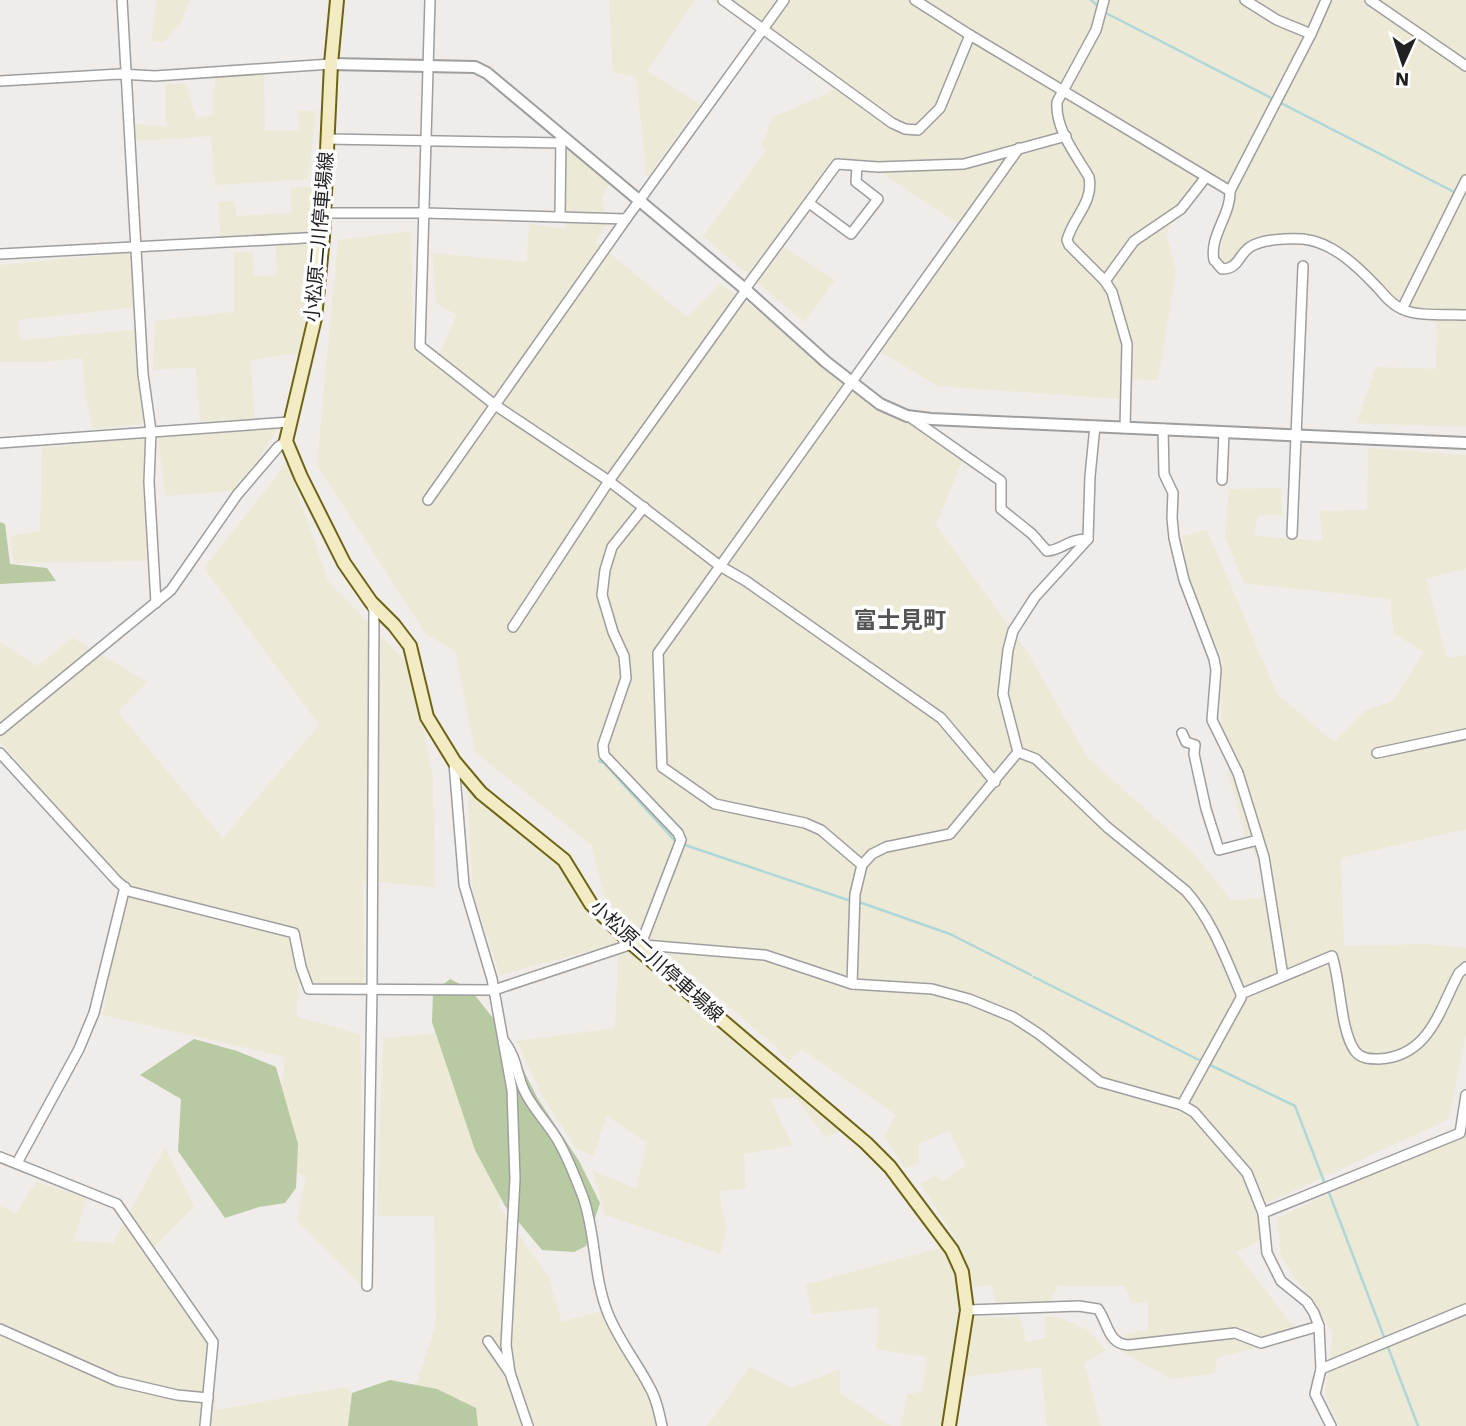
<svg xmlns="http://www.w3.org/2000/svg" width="1466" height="1426" viewBox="0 0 1466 1426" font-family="'Work Sans','Noto Sans JP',sans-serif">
	<rect width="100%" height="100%" fill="#f0ece9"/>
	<g fill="#ece9d6">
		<polygon points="157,0 189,0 181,23 164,42 151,41"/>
		<polygon points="609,0 695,0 647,71 700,104 647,178 636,77 613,72"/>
		<polygon points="711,0 1466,0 1466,427 1357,423 1376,367 1436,369 1437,324 1393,300 1338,246 1307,234 1279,234 1248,245 1229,265 1220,261 1228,201 1223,179 1207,172 1166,233 1176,271 1158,380 1123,379 1120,399 938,386 881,352 968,230 882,173 833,166 774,241 835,280 804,322 703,236 766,151 762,144 772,118 835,90 756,30"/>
		<polygon points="264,74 265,131 300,131 298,111 316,111 308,179 215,185 211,136 135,141 135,124 166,127 166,84 186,84 196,118 213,115 215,77"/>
		<polygon points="563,144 609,184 602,198 607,223 596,242 687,317 721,284 908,420 962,461 936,525 1028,653 1087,757 1192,851 1231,900 1261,899 1269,877 1246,840 1221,744 1222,658 1190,587 1182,536 1207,530 1277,694 1334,742 1364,711 1393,701 1424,652 1394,634 1390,599 1244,583 1225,537 1229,489 1281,488 1282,515 1258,515 1254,536 1322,541 1320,511 1367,510 1368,448 1466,455 1466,568 1426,579 1447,658 1466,655 1466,829 1341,858 1344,946 1426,944 1466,948 1466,1033 1449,1119 1261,1206 1267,1237 1236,1252 1301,1336 1217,1358 1215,1373 1171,1379 1119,1350 1125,1335 1148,1329 1148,1302 1131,1303 1125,1286 1058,1286 1048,1305 996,1303 992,1285 973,1287 957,1240 920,1184 936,1175 943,1182 966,1165 949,1131 919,1143 919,1163 905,1168 884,1136 896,1115 802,1049 788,1062 775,1046 606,901 591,845 475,752 455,651 426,634 317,465 338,240 411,231 413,342 436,361 457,315 436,303 432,253 527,262 529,224 566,229"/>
		<polygon points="321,186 314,234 221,240 218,202 235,201 236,216 292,213 290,188"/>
		<polygon points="314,240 314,280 299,353 250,360 255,420 200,421 196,367 153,370 155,321 234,312 234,252 253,252 254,276 277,275 276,246"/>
		<polygon points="129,253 137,307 17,320 21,340 142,329 143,424 93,429 87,402 82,358 40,362 0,362 0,265"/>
		<polygon points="277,429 240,490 165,496 158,437"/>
		<polygon points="143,437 152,561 14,563 10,536 40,531 42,448"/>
		<polygon points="287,463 328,581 411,667 433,779 435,887 363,881 364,986 298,985 297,1017 360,1034 363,1183 362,1286 297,1220 306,1177 273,1164 285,1057 103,1015 124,888 0,741 0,642 37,666 73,638 147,682 118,712 223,838 319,725 204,568"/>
		<polygon points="467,785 558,859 590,917 619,943 500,975 473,893"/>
		<polygon points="632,951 846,1128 825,1137 796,1097 770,1099 792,1145 744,1154 746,1189 719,1191 726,1228 721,1254 605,1215 593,1171 636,1189 647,1143 607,1116 593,1156 576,1148 543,1098 517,1041 615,1028 618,955"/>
		<polygon points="488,1029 500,1208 549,1278 562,1322 612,1308 663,1426 434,1426 411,1401 436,1323 434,1216 377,1216 383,1038"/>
		<polygon points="1466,1130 1466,1426 1339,1426 1325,1393 1333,1332 1281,1257 1277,1218"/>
		<polygon points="165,1147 194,1207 149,1252 210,1342 216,1410 346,1387 385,1426 0,1426 0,1206 16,1213 36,1182 86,1198 74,1241 113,1243"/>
		<polygon points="943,1247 961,1295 944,1426 901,1426 907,1395 922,1391 927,1357 876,1349 879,1307 812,1314 805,1285"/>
		<polygon points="1045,1316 1061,1318 1088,1330 1106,1350 1084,1363 1101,1426 1047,1426 1041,1367 963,1377 972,1317 1020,1317 1026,1342 1046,1338"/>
		<polygon points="750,1367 792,1388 840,1369 840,1393 891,1426 707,1426"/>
	</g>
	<g fill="#b7caa2">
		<polygon points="0,522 5,524 10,564 47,568 56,581 0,584"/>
		<polygon points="450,979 470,989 504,1032 538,1099 579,1161 600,1203 586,1246 574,1252 542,1250 505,1206 475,1150 432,1022 433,993"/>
		<polygon points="194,1039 237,1051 276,1067 298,1144 296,1188 285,1203 259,1207 225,1218 178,1151 181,1099 140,1075"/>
		<polygon points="390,1380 437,1389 476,1408 478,1426 348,1426 352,1393"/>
	</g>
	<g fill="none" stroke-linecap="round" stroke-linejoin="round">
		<g stroke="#afd7d8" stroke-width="2.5">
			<polyline points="1091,0 1099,7"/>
			<polyline points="1104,12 1456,193"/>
			<polyline points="599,761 604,763 675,841"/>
			<polyline points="685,845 851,901"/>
			<polyline points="859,902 950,934 1031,975"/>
			<polyline points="1034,977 1203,1062"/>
			<polyline points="1208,1064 1295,1106 1325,1184"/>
			<polyline points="1328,1190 1418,1426"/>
		</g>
		<g stroke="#9e9e9e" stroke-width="12">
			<g id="minor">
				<polyline points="122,0 143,374 151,431 149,482 156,603"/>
				<polyline points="430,0 420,346 495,405 609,481 720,566 746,581 941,718 995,782"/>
				<polyline points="723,0 892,123 905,129 918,130 940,108 970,35"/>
				<polyline points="915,0 970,35 1230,191"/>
				<path d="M1104,0L1096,30L1057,102C1055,129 1076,155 1089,177C1094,203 1073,217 1067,240L1069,245L1105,281L1112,292L1127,344L1125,428"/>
				<polyline points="1245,0 1277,20 1311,34"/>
				<path d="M1326,0L1311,34L1230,191C1231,215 1209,236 1214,260L1222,269C1239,269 1238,255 1250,247C1262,239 1289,238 1303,239C1333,242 1358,267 1378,288C1385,296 1392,305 1402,309C1417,317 1449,314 1466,315"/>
				<polyline points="1370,0 1466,66"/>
				<polyline points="0,81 120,74 155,76 331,64"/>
				<polyline points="327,139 561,143"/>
				<polyline points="809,203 851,234 878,199 856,182 857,166"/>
				<polyline points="324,213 425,213 626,219"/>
				<polyline points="560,216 561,137"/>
				<polyline points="0,254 323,237"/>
				<polyline points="1105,281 1134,241 1181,209 1206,177"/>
				<polyline points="745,289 837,164 878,167 964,164 1066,136"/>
				<polyline points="1402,309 1466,180"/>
				<path d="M910,417L1001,481V509L1032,534L1047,551C1062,550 1068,539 1088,539"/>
				<polyline points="1163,429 1164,474 1173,493 1172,518 1174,538 1184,580 1214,659 1216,670 1212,720 1238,773 1264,857 1283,976"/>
				<polyline points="0,443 290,422"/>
				<polyline points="1222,480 1224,432"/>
				<polyline points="428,500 626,219 784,0"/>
				<polyline points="1292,534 1303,266"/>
				<polyline points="513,627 609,481 746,290"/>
				<polyline points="0,730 171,590 237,495 278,447 286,441"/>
				<polyline points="1182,733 1186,742 1195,745 1194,754 1206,809 1219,850 1258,840"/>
				<path d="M1018,752L1036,759L1107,827L1186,891C1212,920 1226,959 1241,994V998L1182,1105"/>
				<polyline points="1018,752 1003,694 1008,650 1013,631 1035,597 1088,539 1090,476 1095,426"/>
				<polyline points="0,753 116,880 128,891 294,933 301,967 309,989 494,990 632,944 765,955 852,984 932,989 969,999 1013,1017 1039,1034 1100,1082 1182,1105 1194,1112 1247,1173 1263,1213 1267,1253 1281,1281 1307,1302 1314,1313 1319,1326 1321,1369 1315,1394 1331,1426"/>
				<polyline points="1377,753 1466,734"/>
				<polyline points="454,763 464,885 492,979 512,1090 515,1179 506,1345 510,1373"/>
				<polyline points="862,865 821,830 805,823 715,804 662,767 658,653 1019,148"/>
				<polyline points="641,944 681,840 678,833 604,755 603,745 626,678 624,656 613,632 602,595 605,570 612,547 644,507"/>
				<polyline points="852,984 855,894 862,865 872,854 886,847 950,834 1018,752"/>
				<path d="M1241,994L1332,956C1341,982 1340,1030 1355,1051C1361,1059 1370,1059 1379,1059C1430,1056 1439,1010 1459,973L1466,967"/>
				<path d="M504,1041C517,1058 516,1072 524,1090C532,1108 547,1122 557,1139C568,1157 575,1177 583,1197C596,1234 593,1274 607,1311C617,1338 636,1361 649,1386C656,1398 659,1412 662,1426"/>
				<polyline points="0,1157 117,1204 213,1342 205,1426"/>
				<polyline points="17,1163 79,1049 94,1013 125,887"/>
				<polyline points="1263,1213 1460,1133 1466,1095"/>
				<polyline points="367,1286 372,990 374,611 372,606"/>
				<path d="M967,1310L1079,1306L1098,1309C1108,1323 1108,1344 1128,1345L1235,1333L1261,1343L1319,1326"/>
				<polyline points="0,1329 117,1381 177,1395 208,1398"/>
				<polyline points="488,1341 510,1373 528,1426"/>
				<polyline points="1321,1369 1466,1309"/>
			</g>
		</g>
		<g stroke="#9e9e9e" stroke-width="14">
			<polyline id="tertiary" points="331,64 475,67 487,73 745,289 826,362 880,404 907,416 931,419 1466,443"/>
		</g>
		<g stroke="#6c6313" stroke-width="16">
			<polyline id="secondary" points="337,0 331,64 323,237 315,318 286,441 301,477 344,563 371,602 394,625 410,646 427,717 454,761 481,793 564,860 591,904 632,944 866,1143 890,1167 952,1250 962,1272 967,1310 949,1426"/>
		</g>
		<use href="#minor" stroke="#fff" stroke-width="9"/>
		<use href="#tertiary" stroke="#fff" stroke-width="10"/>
		<use href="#secondary" stroke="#f2ebc4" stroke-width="12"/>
	</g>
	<g text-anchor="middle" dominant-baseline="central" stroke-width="7" stroke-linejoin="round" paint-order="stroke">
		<g font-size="19" fill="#212121" stroke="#fff">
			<text transform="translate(319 237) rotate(-85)">小松原二川停車場線</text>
			<text transform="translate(657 961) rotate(42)">小松原二川停車場線</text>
		</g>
		<g font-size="23" font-weight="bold" fill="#545454" stroke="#fff">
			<text x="900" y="620">富士見町</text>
		</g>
	</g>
	<g transform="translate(1403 63) rotate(183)" stroke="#ffffff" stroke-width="5" paint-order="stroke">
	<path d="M0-5L12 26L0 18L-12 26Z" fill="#212121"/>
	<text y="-10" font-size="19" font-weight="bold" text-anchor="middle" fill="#212121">N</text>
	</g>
</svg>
